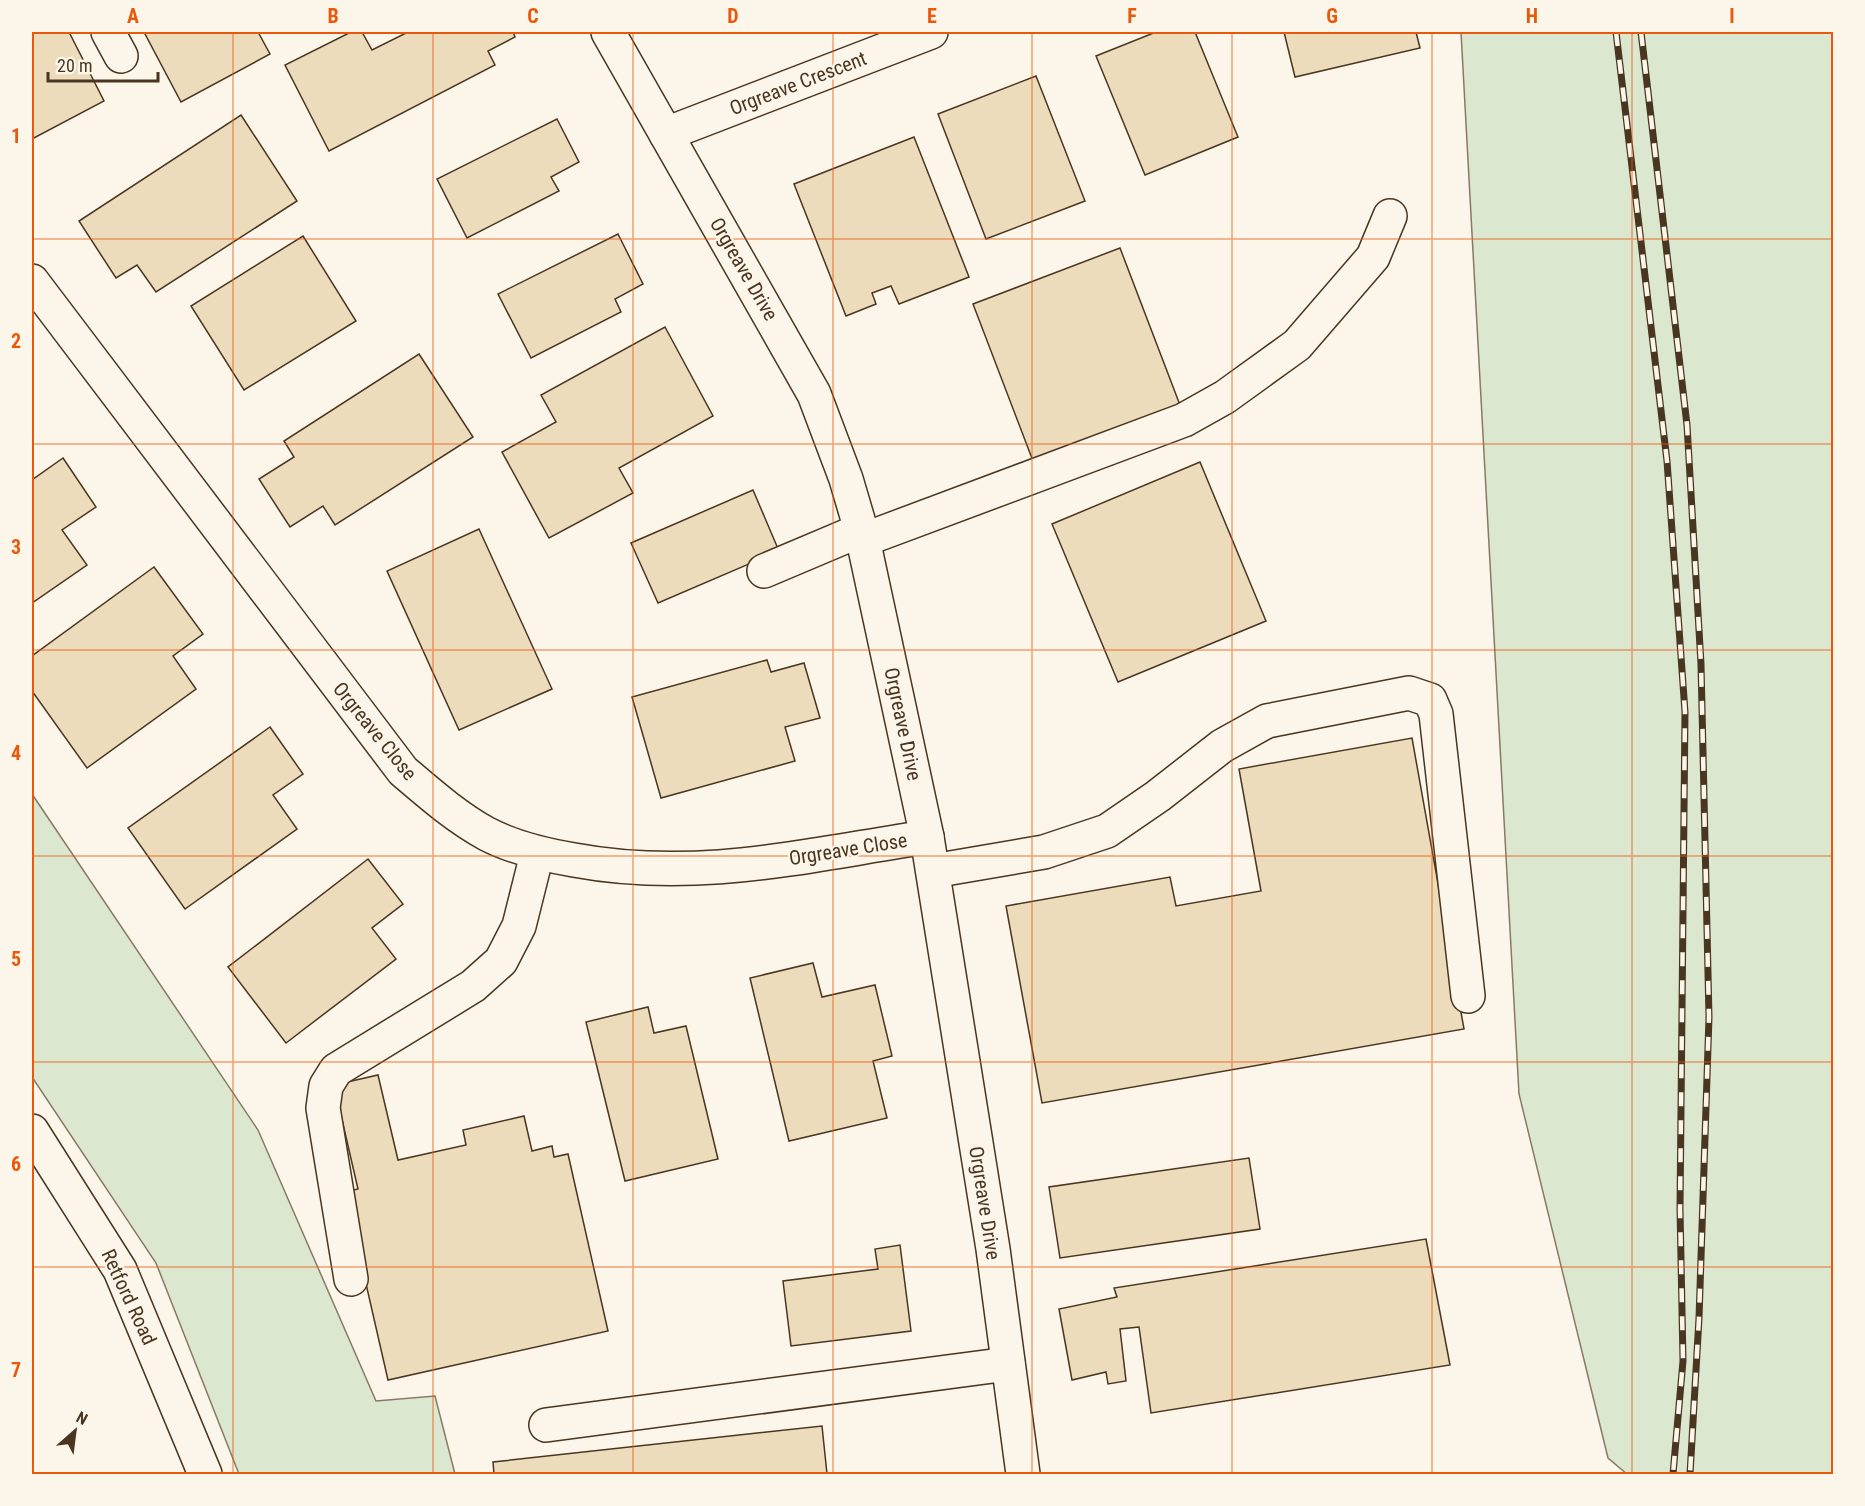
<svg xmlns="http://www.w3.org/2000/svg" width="1865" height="1506" viewBox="0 0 1865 1506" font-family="'Roboto Condensed',sans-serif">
	<rect width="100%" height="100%" fill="#fbf6e9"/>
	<g fill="#dce7d0" stroke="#887966" stroke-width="1.5">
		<polygon points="1461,32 1833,32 1833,1474 1627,1474 1608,1458 1519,1094"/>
		<polygon points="32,794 258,1130 376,1401 435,1396 455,1474 239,1474 156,1263 32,1077"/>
	</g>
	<g fill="#ecdcbc" stroke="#4a3520" stroke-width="1.5">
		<polygon points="32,32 69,32 104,101 32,139"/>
		<polygon points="144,32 258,32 270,54 181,102"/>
		<polygon points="351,32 362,32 372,50 408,32 513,32 515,37 488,51 495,65 329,151 285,65"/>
		<polygon points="1156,32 1195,32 1238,137 1145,175 1096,56"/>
		<polygon points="1284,32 1416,32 1420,48 1295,77"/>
		<polygon points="1036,76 1085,201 986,239 938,114"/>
		<polygon points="241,115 297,201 156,292 137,265 116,278 79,221"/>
		<polygon points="557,119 579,162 551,177 559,191 467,238 437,179"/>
		<polygon points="914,137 969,277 899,304 891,286 872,293 876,304 846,316 794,184"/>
		<polygon points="618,234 643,284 615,299 621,312 531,358 498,294"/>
		<polygon points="303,236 356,321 244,390 191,306"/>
		<polygon points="1120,248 1180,405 1033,461 973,304"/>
		<polygon points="665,327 713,416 619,468 633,493 549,538 502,452 556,422 541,395"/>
		<polygon points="419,354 473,437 335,525 323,506 290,527 259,479 294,457 284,441"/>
		<polygon points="63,458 96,507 62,530 87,565 32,603 32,480"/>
		<polygon points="1200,462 1266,621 1118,682 1052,524"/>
		<polygon points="753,490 779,551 658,603 631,543"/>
		<polygon points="479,529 552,689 459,730 387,571"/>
		<polygon points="154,567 203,634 173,656 196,689 87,768 32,691 32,656"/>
		<polygon points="767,660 771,672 804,663 820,718 785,727 795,761 661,798 632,697"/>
		<polygon points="270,727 303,774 273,795 297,829 185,909 128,828"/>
		<polygon points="1412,738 1464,1029 1042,1103 1006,906 1170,877 1176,906 1261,891 1239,769"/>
		<polygon points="368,859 403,904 372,928 396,959 286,1043 228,967"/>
		<polygon points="813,963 822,997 875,985 892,1056 873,1061 887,1118 789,1141 750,978"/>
		<polygon points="648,1007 654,1033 686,1026 718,1159 625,1181 586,1022"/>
		<polygon points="378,1075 398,1160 466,1145 463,1130 524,1116 532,1151 552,1146 554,1157 568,1154 608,1331 388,1380 345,1192 358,1189 334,1085"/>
		<polygon points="1249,1158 1260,1229 1060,1258 1049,1187"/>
		<polygon points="1426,1239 1450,1365 1151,1413 1139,1327 1120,1329 1126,1381 1108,1384 1106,1372 1072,1380 1059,1309 1117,1297 1114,1288"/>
		<polygon points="900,1245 911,1331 791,1346 783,1281 878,1269 875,1249"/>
		<polygon points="822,1426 827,1474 494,1474 493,1462"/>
	</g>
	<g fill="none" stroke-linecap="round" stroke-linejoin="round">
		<g stroke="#4a3520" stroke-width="36">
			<g id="minor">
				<polyline points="108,32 121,56"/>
				<polyline points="608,32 814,394 846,479 861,530 927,837 993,1249 1023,1474"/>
				<polyline points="666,134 931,32"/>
				<path d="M32,281L403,771C430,794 456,817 487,834C514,848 544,855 574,860C698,883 806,855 927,837"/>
				<polyline points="863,540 1184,420 1225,397 1297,345 1373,257 1390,216"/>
				<polyline points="764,571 861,530"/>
				<polyline points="933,871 1044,852 1107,831 1158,796 1222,746 1267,721 1409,693 1430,700 1436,714 1468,996"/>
				<polyline points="351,1279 323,1108 326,1086 336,1070 473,986 501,961 519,926 537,854"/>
				<polyline points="546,1425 1008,1364"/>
			</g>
		</g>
		<g stroke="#4a3520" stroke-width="36">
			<polyline id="major" points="32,1131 120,1270 205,1474"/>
		</g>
		<use href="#minor" stroke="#fbf6e9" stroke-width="33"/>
		<use href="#major" stroke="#fbf6e9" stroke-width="33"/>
		<g stroke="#4a3520" stroke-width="7">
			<g id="rail">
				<polyline points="1616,32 1667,461 1685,712 1680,1209 1683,1361 1673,1474"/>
				<polyline points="1641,32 1687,425 1701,664 1709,1017 1699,1318 1690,1474"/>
			</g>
		</g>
		<use href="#rail" stroke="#fbf6e9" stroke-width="4.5" stroke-dasharray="14" stroke-linecap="butt"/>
	</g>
	<path fill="none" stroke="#e8590c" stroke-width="1.5" stroke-opacity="0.55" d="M233,32V1474M433,32V1474M633,32V1474M833,32V1474M1032,32V1474M1232,32V1474M1432,32V1474M1632,32V1474M32,239H1834M32,444H1834M32,650H1834M32,856H1834M32,1062H1834M32,1267H1834"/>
	<g text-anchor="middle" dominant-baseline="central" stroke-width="4.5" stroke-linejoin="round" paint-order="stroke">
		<g font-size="20" fill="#4a3520" stroke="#fbf6e9">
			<text transform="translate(798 83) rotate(-21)">Orgreave Crescent</text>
			<text transform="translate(744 269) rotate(60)">Orgreave Drive</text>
			<text transform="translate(903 724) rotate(78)">Orgreave Drive</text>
			<text transform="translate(375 731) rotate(51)">Orgreave Close</text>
			<text transform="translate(848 849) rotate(-9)">Orgreave Close</text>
			<text transform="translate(985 1203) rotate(81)">Orgreave Drive</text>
			<text transform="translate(129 1297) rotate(65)">Retford Road</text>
		</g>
	</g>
	<rect width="1865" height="1506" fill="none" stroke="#fbf6e9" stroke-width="66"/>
	<g transform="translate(75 1431) rotate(28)" stroke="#fbf6e9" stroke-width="4.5" paint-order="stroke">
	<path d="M0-4.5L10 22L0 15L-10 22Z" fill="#4a3520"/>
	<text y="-9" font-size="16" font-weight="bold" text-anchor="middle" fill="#4a3520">N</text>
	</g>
	<path d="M48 72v9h110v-9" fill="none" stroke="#4a3520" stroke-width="3"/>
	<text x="57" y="72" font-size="18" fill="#4a3520" stroke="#fbf6e9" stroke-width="4.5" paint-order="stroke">20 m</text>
	<rect x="33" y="33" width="1799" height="1440" fill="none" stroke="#e8590c" stroke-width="2"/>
	<g font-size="20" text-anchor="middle" font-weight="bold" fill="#e8590c">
		<text x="133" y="23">A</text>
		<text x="333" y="23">B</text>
		<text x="533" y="23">C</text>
		<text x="733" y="23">D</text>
		<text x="932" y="23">E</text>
		<text x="1132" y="23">F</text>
		<text x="1332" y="23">G</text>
		<text x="1532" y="23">H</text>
		<text x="1732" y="23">I</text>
		<text x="16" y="143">1</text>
		<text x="16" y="348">2</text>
		<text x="16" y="554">3</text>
		<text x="16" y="760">4</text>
		<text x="16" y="966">5</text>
		<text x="16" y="1171">6</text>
		<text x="16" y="1377">7</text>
	</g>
</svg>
